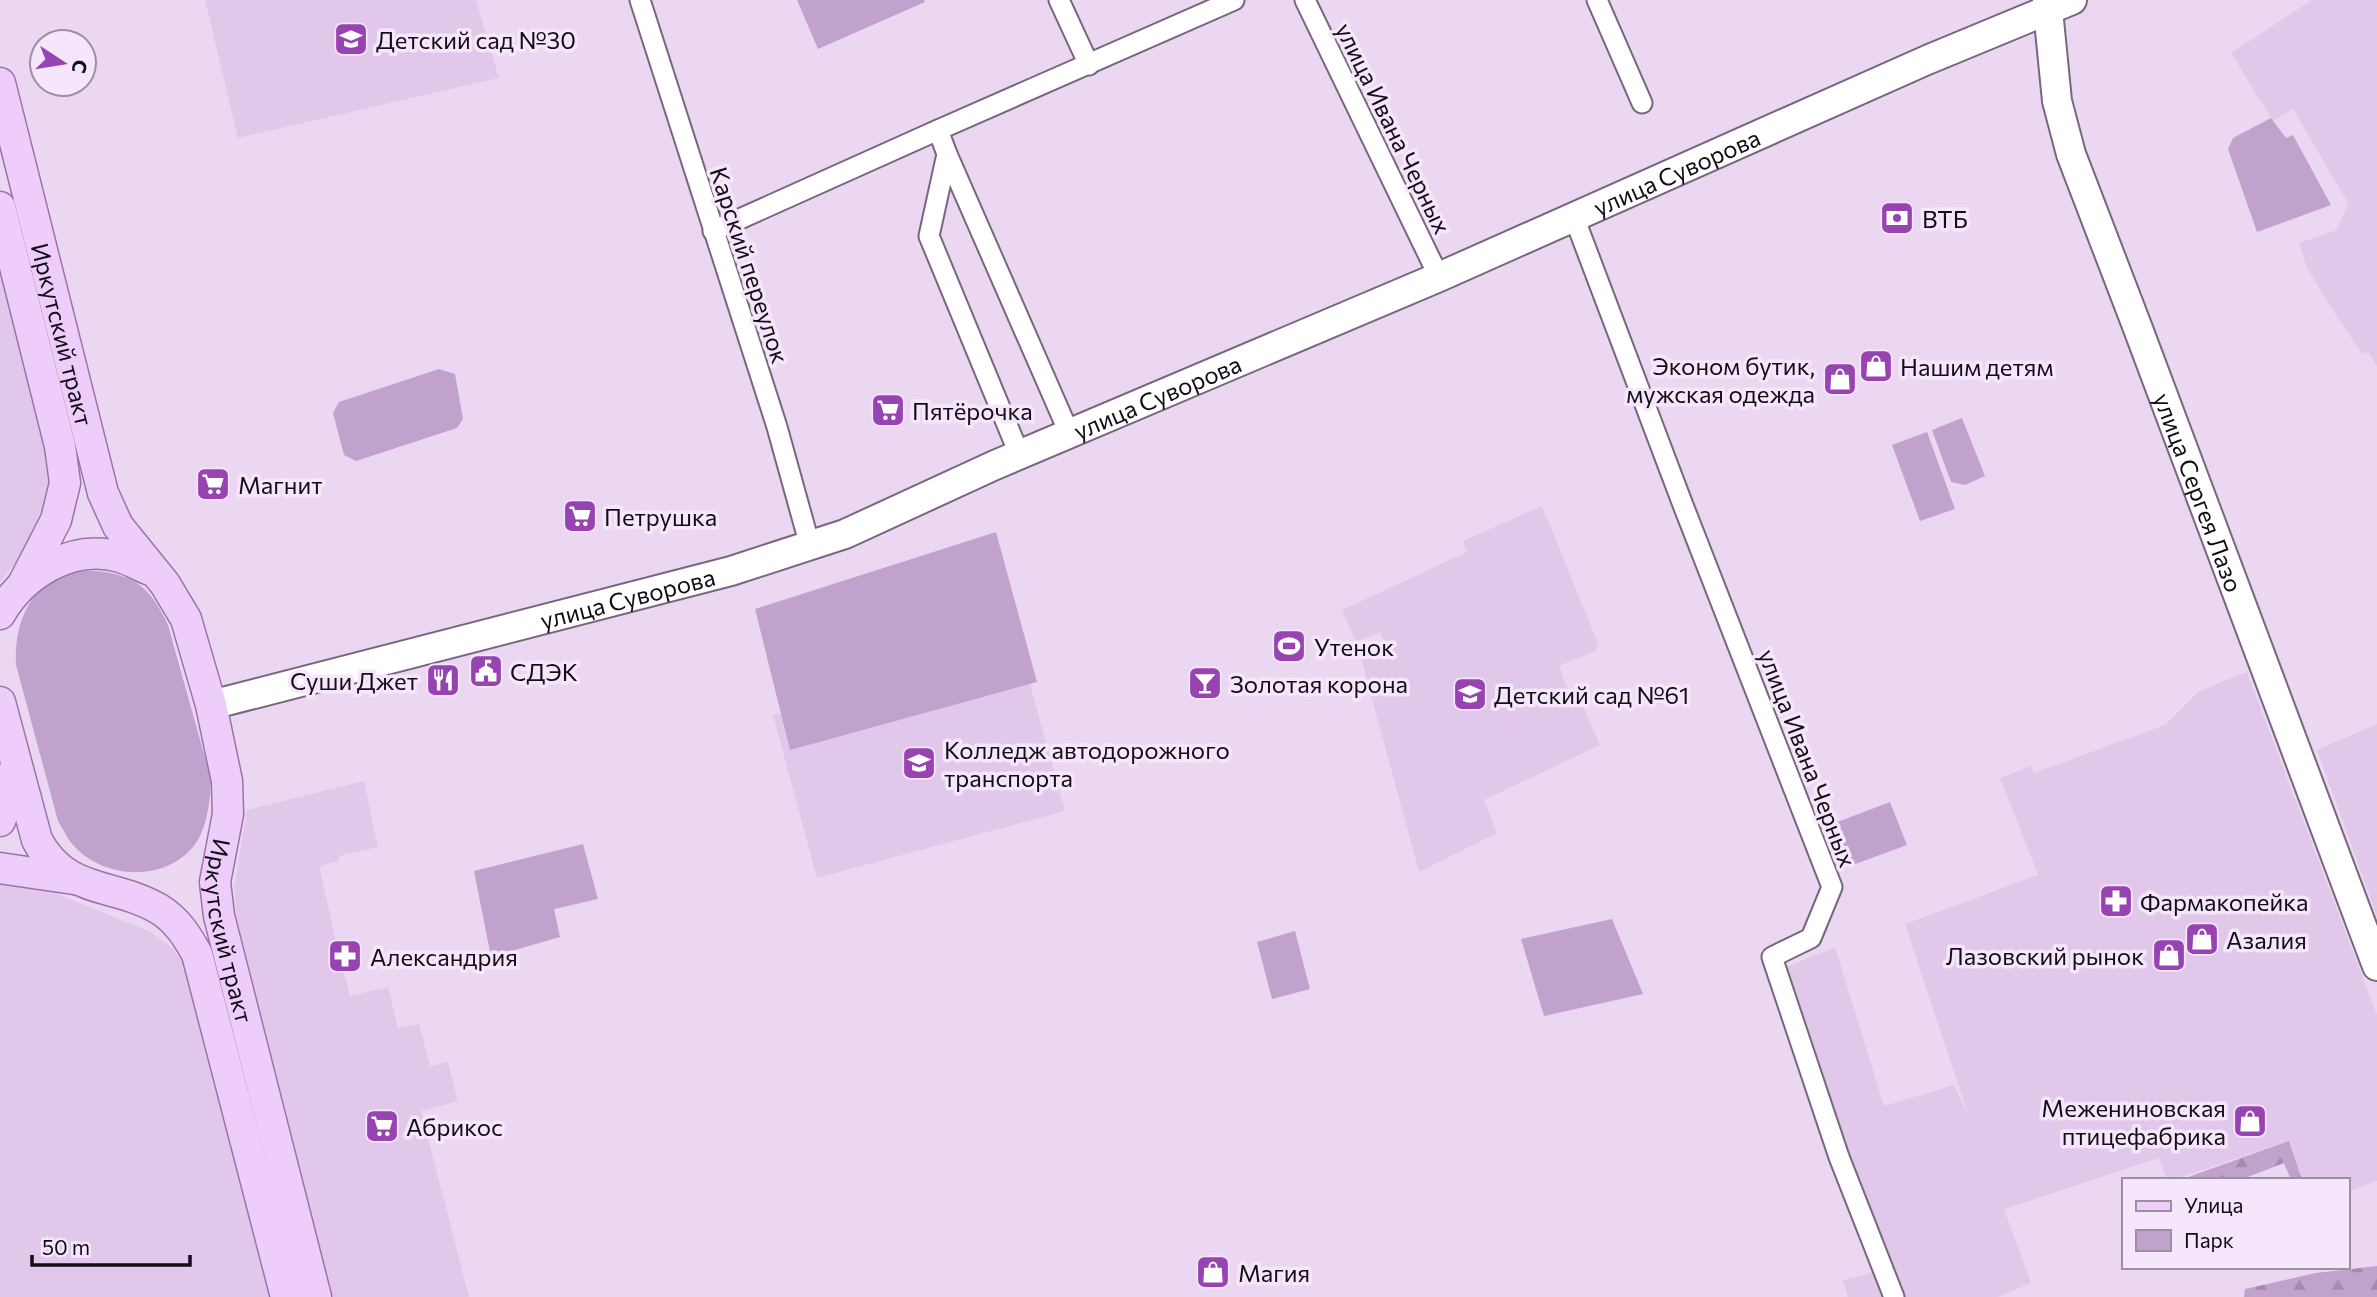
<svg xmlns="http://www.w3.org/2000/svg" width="2377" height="1297" viewBox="0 0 2377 1297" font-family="Commissioner,sans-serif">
	<defs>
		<pattern id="forest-firs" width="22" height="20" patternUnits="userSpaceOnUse" patternTransform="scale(1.75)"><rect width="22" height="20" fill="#c1a2cc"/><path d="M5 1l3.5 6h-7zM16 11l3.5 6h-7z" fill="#a58aae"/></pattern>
	</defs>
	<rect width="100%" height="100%" fill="#ecd7f3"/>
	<g fill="#e1c8ea">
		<polygon points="205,0 476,0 499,78 238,138"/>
		<polygon points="2312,0 2377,0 2377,366 2368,351 2362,354 2330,306 2306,266 2299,243 2337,230 2348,203 2293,109 2273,121 2231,53"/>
		<polygon points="0,250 46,451 52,483 44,515 17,561 0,582"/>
		<polygon points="1542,506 1598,643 1595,651 1559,666 1573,703 1580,700 1600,745 1484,800 1497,833 1419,872 1361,658 1386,646 1380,632 1356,642 1342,610 1467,552 1463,541"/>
		<polygon points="1020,648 1065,811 817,878 773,715"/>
		<polygon points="2247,672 2377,1015 2377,1181 2347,1192 2347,1180 2302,1180 2289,1141 2172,1180 2167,1180 2159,1158 2004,1209 2031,1283 1998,1297 1848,1297 1843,1280 1872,1273 1772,973 1835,947 1884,1106 1954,1085 1969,1117 1905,924 2038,875 2000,778 2031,766 2034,773 2165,725 2199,691"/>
		<polygon points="2377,724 2377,916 2317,750"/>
		<polygon points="364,781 378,847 339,856 339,861 319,866 337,945 332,947 336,966 342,965 350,996 388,987 398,1028 419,1024 430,1066 448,1062 458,1101 421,1111 469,1297 330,1297 236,915 234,888 247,810"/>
		<polygon points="0,878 40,887 151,932 173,949 189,970 272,1297 0,1297"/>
	</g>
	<g fill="#c1a2cc">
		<polygon points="797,0 924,0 925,2 818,49"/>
		<polygon points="2271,118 2286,138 2293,135 2331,205 2257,232 2228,149 2233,138"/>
		<polygon points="439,369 455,374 463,419 457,428 356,461 344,455 333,413 339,402"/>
		<polygon points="1962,418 1985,476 1965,485 1951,482 1932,430"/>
		<polygon points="1927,432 1955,509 1920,521 1892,445"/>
		<polygon points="996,532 1037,682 790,750 755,609"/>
		<path d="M84,570C131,573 148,582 168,625L211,779C210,800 208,829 193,847C162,884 98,879 69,840C65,834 62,827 58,821L16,665C14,631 25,594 58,576C65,572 76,572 84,570Z"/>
		<polygon points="1890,802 1907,845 1850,866 1841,863 1827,826"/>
		<polygon points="583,844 598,899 554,909 560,937 491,957 474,871"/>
		<polygon points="1612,919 1643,994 1544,1016 1521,939"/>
		<polygon points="1295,931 1310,989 1272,999 1257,942"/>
	</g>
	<g fill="url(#forest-firs)">
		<polygon points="2289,1141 2302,1180 2291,1180 2284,1163 2240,1180 2180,1180"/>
		<polygon points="2377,1266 2377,1297 2244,1297 2245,1289 2316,1273"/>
	</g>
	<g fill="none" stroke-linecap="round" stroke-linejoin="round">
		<g stroke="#78667e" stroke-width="23">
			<g id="street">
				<polyline points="640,0 777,427 810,546"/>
				<polyline points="1059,0 1089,65"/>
				<polyline points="1305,0 1439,277"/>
				<polyline points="1597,0 1642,103"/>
				<polyline points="947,154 1070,435"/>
				<polyline points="1574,217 1683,505 1832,887 1811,938 1772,957 1839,1157 1894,1297"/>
				<polyline points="713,231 938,130"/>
				<polyline points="1020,456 929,236 947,154 938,130 1234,0"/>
			</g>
		</g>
		<g stroke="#78667e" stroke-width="32">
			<g id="secondary">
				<path id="s1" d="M2047,0L2057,101L2071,154L2137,326L2377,966"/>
				<path id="s2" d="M211,705L731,571L845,534L995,465L1439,277L1927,60L2072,0"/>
			</g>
		</g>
		<g stroke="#9a74a8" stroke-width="33">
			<g id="primary">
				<path id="s3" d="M0,83L103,493L118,526L165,584L186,619L211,705L227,781L228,814L215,882L219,916L316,1297"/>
				<polyline points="0,207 60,446 65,483 56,520 24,582"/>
				<path d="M0,614C23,574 72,543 120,557C130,560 140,566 150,570"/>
				<path d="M0,702L37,840C66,895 113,882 159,909C177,920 187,936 197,954L286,1297"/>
				<polyline points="0,821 8,802 15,768"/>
				<polyline points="0,868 74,879"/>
			</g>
		</g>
		<use href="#street" stroke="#fff" stroke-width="19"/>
		<use href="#secondary" stroke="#fff" stroke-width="28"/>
		<use href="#primary" stroke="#eecdfa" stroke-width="30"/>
	</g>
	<defs>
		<g id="school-square" transform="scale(1.75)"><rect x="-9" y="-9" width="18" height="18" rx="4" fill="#9743b1" stroke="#f6e6fc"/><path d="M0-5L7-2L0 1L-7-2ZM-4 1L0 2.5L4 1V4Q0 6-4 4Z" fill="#fff"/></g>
		<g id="bank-square" transform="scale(1.75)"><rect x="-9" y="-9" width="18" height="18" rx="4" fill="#9743b1" stroke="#f6e6fc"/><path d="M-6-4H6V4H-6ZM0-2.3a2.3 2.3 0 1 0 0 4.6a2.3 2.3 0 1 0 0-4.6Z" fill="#fff"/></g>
		<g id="shop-square" transform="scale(1.75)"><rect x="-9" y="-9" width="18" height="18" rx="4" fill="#9743b1" stroke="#f6e6fc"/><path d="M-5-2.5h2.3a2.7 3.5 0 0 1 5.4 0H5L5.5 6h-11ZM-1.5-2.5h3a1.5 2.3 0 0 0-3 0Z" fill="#fff"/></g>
		<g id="supermarket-square" transform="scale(1.75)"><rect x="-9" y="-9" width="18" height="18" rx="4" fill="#9743b1" stroke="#f6e6fc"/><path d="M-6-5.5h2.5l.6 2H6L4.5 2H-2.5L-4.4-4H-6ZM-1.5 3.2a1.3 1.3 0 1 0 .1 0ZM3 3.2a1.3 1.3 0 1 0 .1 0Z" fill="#fff"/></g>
		<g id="stadium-square" transform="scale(1.75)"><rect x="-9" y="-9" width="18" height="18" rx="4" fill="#9743b1" stroke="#f6e6fc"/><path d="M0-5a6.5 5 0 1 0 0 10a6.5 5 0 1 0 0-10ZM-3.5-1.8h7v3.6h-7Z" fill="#fff"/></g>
		<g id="civic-square" transform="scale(1.75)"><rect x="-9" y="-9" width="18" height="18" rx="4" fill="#9743b1" stroke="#f6e6fc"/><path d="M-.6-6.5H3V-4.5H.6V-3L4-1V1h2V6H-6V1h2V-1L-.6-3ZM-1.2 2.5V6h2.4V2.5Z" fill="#fff"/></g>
		<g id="restaurant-square" transform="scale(1.75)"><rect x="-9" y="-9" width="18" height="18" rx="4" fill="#9743b1" stroke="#f6e6fc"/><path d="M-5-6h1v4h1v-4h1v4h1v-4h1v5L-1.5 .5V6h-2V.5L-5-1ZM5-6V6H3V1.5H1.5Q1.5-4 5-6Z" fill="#fff"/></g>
		<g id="bar-square" transform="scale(1.75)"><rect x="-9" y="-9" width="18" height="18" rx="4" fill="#9743b1" stroke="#f6e6fc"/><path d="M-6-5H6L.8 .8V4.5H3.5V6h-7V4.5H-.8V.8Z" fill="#fff"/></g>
		<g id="university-square" transform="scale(1.75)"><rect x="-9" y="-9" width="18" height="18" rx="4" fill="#9743b1" stroke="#f6e6fc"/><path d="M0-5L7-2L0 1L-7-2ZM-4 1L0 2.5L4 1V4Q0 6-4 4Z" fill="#fff"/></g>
		<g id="pharmacy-square" transform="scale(1.75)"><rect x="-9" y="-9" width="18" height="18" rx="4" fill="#9743b1" stroke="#f6e6fc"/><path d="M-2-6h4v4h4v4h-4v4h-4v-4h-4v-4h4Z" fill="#fff"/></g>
	</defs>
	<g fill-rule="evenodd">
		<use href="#school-square" x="351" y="39"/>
		<use href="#bank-square" x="1897" y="218"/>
		<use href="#shop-square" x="1876" y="366"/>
		<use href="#shop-square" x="1840" y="379"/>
		<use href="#supermarket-square" x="888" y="410"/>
		<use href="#supermarket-square" x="213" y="484"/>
		<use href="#supermarket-square" x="580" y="516"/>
		<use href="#stadium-square" x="1289" y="646"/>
		<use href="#civic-square" x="486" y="671"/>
		<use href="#restaurant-square" x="443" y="680"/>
		<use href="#bar-square" x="1205" y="683"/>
		<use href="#school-square" x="1470" y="694"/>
		<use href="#university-square" x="919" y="763"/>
		<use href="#pharmacy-square" x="2116" y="901"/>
		<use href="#shop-square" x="2202" y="939"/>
		<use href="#shop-square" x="2169" y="955"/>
		<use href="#pharmacy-square" x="345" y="956"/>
		<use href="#shop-square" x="2250" y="1121"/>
		<use href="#supermarket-square" x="382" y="1126"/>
		<use href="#shop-square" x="1213" y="1272"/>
	</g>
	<g text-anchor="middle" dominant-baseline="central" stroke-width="7" stroke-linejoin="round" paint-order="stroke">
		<g font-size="24" fill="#130d16" stroke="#f6e6fc" text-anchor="start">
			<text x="376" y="39">Детский сад №30</text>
			<text x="1922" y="218">ВТБ</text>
			<text x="1815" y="365" text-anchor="end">Эконом бутик,<tspan x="1815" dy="28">мужская одежда</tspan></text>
			<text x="1900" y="366">Нашим детям</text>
			<text x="912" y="410">Пятёрочка</text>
			<text x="238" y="484">Магнит</text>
			<text x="604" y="516">Петрушка</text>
			<text x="1314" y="646">Утенок</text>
			<text x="510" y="671">СДЭК</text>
			<text x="418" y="680" text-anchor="end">Суши Джет</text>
			<text x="1230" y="683">Золотая корона</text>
			<text x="1494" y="694">Детский сад №61</text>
			<text x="944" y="749">Колледж автодорожного<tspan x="944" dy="28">транспорта</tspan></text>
			<text x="2140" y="901">Фармакопейка</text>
			<text x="2226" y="939">Азалия</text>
			<text x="2144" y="955" text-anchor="end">Лазовский рынок</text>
			<text x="370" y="956">Александрия</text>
			<text x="2226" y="1107" text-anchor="end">Межениновская<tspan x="2226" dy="28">птицефабрика</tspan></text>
			<text x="406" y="1126">Абрикос</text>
			<text x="1238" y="1272">Магия</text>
		</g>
		<g font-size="24" fill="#130d16" stroke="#f6e6fc">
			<text transform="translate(1394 128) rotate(64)">улица Ивана Черных</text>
			<text stroke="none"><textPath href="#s2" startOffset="1564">улица Суворова</textPath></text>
			<text transform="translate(750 265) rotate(72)">Карский переулок</text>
			<text stroke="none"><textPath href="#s3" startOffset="259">Иркутский тракт</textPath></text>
			<text stroke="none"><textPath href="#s2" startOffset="998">улица Суворова</textPath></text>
			<text stroke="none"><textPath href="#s1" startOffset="518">улица Сергея Лазо</textPath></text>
			<text stroke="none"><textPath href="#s2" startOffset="430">улица Суворова</textPath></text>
			<text transform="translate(1808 758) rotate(69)">улица Ивана Черных</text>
			<text stroke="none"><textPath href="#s3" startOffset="894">Иркутский тракт</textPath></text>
		</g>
	</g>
	<rect x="2122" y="1178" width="228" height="91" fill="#f6e6fc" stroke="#9b8fa0" stroke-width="2"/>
	<rect x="2136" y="1201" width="35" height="10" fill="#eecdfa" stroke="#9b8fa0" stroke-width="2"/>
	<text x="2184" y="1213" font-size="21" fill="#130d16">Улица</text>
	<rect x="2136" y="1230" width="35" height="21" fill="#c1a2cc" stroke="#9b8fa0" stroke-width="2"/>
	<text x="2184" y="1248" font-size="21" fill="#130d16">Парк</text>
	<g transform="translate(63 63) rotate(102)"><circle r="33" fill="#f6e6fc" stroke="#9b8fa0" stroke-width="2"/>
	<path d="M0-5L12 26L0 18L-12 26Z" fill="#9743b1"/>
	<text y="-10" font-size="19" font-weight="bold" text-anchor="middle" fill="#130d16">С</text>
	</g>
	<path d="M32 1255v10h158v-10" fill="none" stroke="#130d16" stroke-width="3.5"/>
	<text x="42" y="1255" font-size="21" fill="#130d16" stroke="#f6e6fc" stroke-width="5" paint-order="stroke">50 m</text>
</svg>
